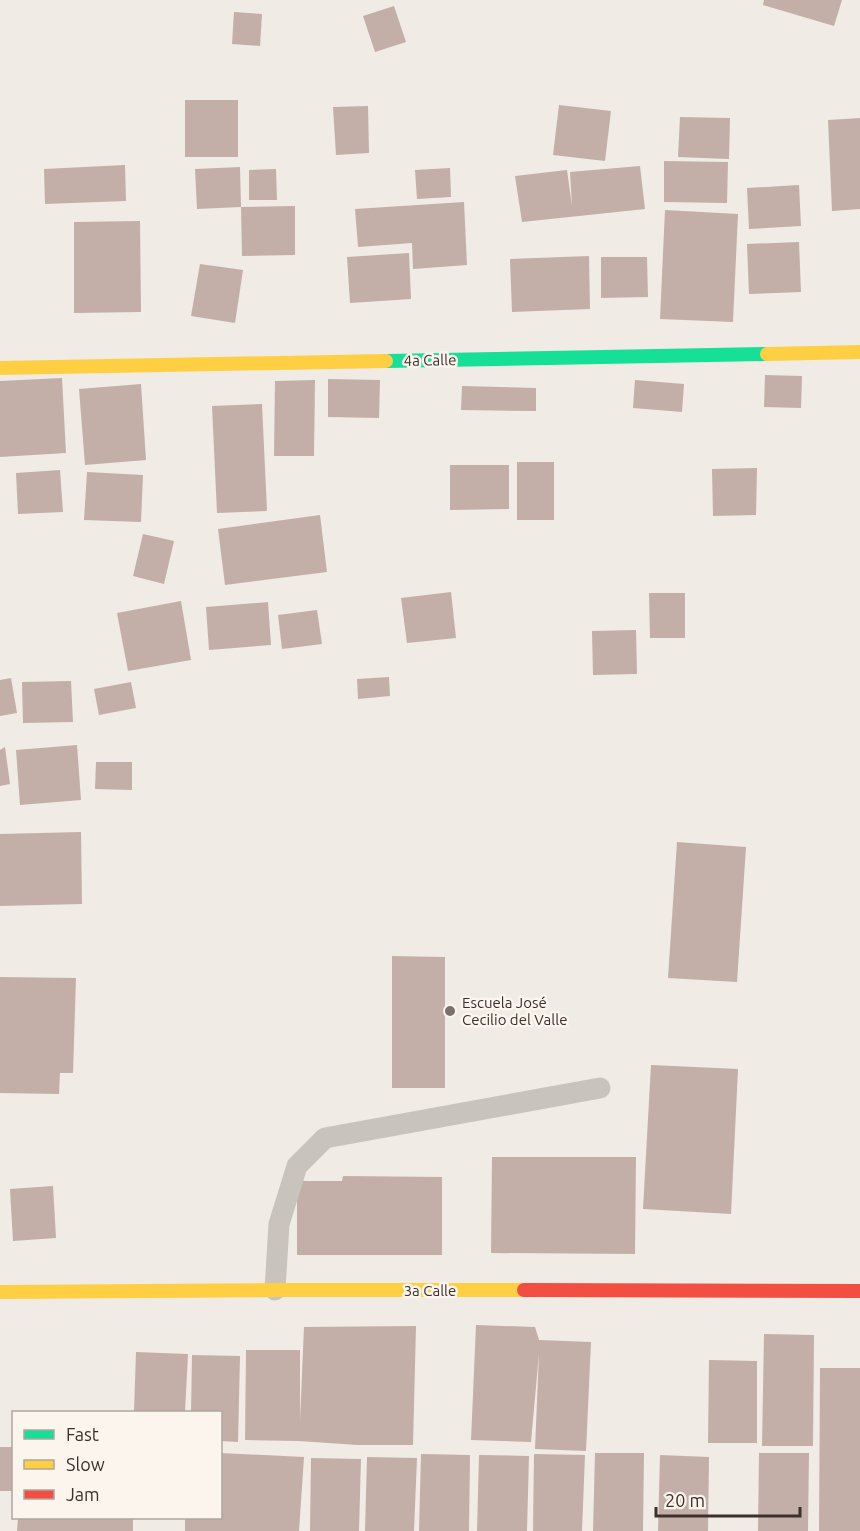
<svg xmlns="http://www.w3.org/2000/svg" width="860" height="1531" viewBox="0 0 860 1531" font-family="Ubuntu,sans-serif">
	<rect width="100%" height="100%" fill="#f0ebe5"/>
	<g fill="#c3afa7">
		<polygon points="764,0 842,0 834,26 763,5"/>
		<polygon points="394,6 406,42 375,52 363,16"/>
		<polygon points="234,12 262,14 260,46 232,44"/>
		<rect x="185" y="100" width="53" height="57"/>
		<polygon points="559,105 611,111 605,161 553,155"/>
		<polygon points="368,106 369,153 336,155 333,107"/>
		<polygon points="680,117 730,118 729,159 678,157"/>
		<polygon points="860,118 860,209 832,211 828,120"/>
		<polygon points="664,161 728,162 727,203 664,202"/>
		<polygon points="125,165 126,201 45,204 44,169"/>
		<polygon points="640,166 645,209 522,222 515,176 567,170 572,206 570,172"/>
		<polygon points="240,167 241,207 197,209 195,169"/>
		<polygon points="450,168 451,197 417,199 415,170"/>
		<polygon points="276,169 277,200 249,200 249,170"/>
		<polygon points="799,185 801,226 749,229 747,188"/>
		<polygon points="464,202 467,265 413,269 412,243 358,247 355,209"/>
		<polygon points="295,206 295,255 242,256 241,207"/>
		<polygon points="665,210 738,214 733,322 660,319"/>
		<polygon points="140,221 141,312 74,313 74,222"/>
		<polygon points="799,242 801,292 749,294 747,244"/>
		<polygon points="409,253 411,299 350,303 347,257"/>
		<polygon points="589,256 590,309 512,312 510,259"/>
		<polygon points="601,257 647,257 648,297 601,298"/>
		<polygon points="200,264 243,270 235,323 191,316"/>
		<polygon points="765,375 802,376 801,408 764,407"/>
		<polygon points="62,378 66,453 0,457 0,381"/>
		<polygon points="328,379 380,380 379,418 328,417"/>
		<polygon points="315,380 314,456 274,456 275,381"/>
		<polygon points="635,380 684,384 682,412 633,408"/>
		<polygon points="141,384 146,460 85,465 79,389"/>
		<polygon points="462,386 536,388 536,411 461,410"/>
		<polygon points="262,404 267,511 217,513 212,406"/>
		<rect x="517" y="462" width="37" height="58"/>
		<polygon points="450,465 509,465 509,509 450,510"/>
		<polygon points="757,468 756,515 713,516 712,469"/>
		<polygon points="60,470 63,512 18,514 16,473"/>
		<polygon points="87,472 143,475 141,522 84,520"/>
		<polygon points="320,515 327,572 225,585 218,529"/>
		<polygon points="143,534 174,541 164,584 133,576"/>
		<polygon points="451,592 456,638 407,643 401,598"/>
		<polygon points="649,593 685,593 685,638 650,638"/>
		<polygon points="181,601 191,660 128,671 117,613"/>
		<polygon points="268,602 271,645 209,650 206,607"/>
		<polygon points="317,610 322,644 282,649 278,615"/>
		<polygon points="636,630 637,674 593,675 592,631"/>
		<polygon points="389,677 390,696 358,699 357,679"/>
		<polygon points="11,678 17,713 0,716 0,680"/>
		<polygon points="71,681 73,722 23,723 22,682"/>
		<polygon points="131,682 136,708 99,715 94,689"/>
		<polygon points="77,745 81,800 20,805 16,750"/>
		<polygon points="5,747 10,784 0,786 0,750"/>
		<polygon points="96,762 132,762 132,790 95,789"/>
		<polygon points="81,832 82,904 0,906 0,834"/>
		<polygon points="677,842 746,847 737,982 668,978"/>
		<polygon points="392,956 445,957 445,1088 392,1088"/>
		<polygon points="0,977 76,978 73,1073 60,1073 59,1094 0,1093"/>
		<polygon points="651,1065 738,1069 731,1214 643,1209"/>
		<polygon points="492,1157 636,1157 635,1254 491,1253"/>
		<polygon points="343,1176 442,1177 442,1255 297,1255 297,1181 342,1181"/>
		<polygon points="53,1186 56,1238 13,1241 10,1189"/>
		<polygon points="476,1325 535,1327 539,1340 591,1342 586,1451 535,1449 539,1353 531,1442 471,1440"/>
		<polygon points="416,1326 413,1445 358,1445 299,1441 245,1440 246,1350 300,1350 300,1421 304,1327"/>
		<polygon points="764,1334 814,1335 813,1446 762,1446"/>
		<polygon points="136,1352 188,1354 185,1412 134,1412"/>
		<polygon points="192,1355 240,1356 238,1442 220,1441 220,1412 191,1412"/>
		<polygon points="709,1360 757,1361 757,1443 708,1443"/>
		<polygon points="820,1368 860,1368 860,1531 819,1531"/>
		<rect x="0" y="1447" width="14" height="44"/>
		<polygon points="220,1453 304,1457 299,1531 185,1531 185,1518 220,1518"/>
		<polygon points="595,1453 644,1453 643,1531 593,1531"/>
		<polygon points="759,1453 809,1453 808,1531 758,1531"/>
		<polygon points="421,1454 470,1455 469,1531 419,1531"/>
		<polygon points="534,1454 585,1455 582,1531 533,1531"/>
		<polygon points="479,1455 529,1456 527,1531 477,1531"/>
		<polygon points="660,1455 709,1457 708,1531 658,1531"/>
		<polygon points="367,1457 417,1458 414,1531 365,1531"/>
		<polygon points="311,1458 361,1459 359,1531 310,1531"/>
		<polygon points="18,1518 133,1518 133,1531 17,1531"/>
	</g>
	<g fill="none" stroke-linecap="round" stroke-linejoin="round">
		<polyline stroke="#c9c3be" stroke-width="21" points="275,1290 279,1224 297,1166 325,1138 600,1088"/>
		<polyline stroke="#16e098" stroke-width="14" points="386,361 767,354"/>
		<g stroke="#ffcf43" stroke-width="14">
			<polyline points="767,354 860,352"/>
			<polyline points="0,368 386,361"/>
			<polyline points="0,1292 275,1290 524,1290"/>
		</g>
		<polyline stroke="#f24e42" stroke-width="14" points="524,1290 860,1291"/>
	</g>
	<circle fill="#7a716c" stroke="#fbf5ee" stroke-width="2" cx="450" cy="1011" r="6"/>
	<g text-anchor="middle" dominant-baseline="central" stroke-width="5" stroke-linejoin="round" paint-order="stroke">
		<g font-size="15" fill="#3b302b" stroke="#fbf5ee">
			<text transform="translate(430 360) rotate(-1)">4a Calle</text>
			<text x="430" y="1290">3a Calle</text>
		</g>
		<g font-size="15" fill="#3b302b" stroke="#fbf5ee" text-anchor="start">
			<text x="462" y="1002">Escuela José<tspan x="462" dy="17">Cecilio del Valle</tspan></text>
		</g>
	</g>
	<rect x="12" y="1411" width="210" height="108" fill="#fbf5ee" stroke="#aea6a0" stroke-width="1.5"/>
	<rect x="24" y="1430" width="30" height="9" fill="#16e098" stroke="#aea6a0" stroke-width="1.5"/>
	<text x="66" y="1441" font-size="18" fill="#3b302b">Fast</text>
	<rect x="24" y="1460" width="30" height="9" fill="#ffcf43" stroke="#aea6a0" stroke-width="1.5"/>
	<text x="66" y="1471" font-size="18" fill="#3b302b">Slow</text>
	<rect x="24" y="1490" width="30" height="9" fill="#f24e42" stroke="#aea6a0" stroke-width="1.5"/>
	<text x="66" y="1501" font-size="18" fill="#3b302b">Jam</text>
	<path d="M656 1507v9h144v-9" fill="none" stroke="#3b302b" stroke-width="3"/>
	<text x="665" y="1507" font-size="18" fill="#3b302b" stroke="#fbf5ee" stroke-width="4.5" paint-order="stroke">20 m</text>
</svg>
